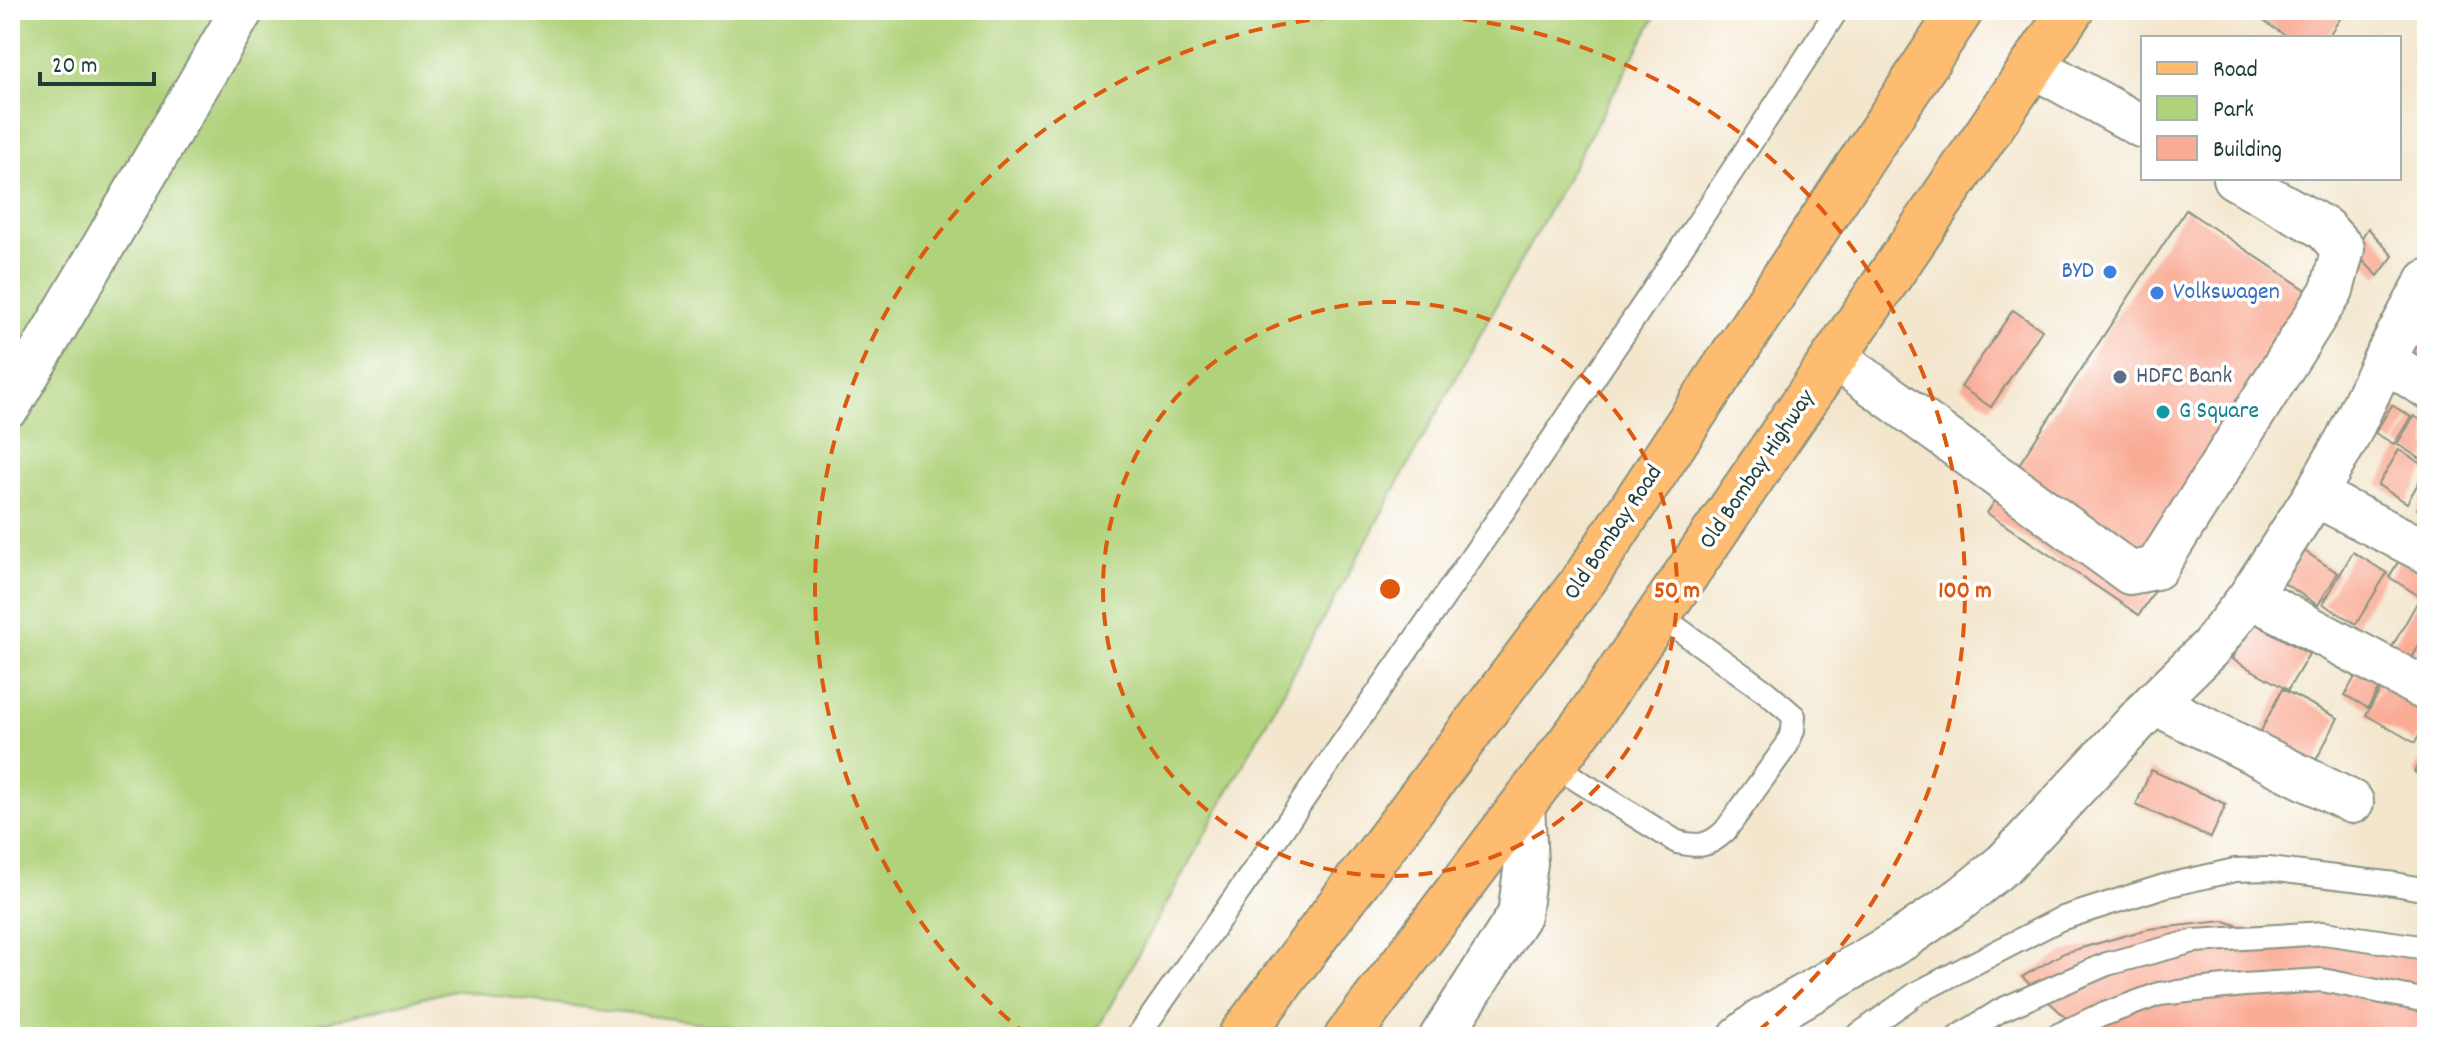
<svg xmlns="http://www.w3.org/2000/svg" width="2437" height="1047" viewBox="0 0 2437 1047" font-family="Dekko,sans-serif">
	<rect width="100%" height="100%" fill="#fff"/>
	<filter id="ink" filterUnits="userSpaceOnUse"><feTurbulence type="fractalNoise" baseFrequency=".0125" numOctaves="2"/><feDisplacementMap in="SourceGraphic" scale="16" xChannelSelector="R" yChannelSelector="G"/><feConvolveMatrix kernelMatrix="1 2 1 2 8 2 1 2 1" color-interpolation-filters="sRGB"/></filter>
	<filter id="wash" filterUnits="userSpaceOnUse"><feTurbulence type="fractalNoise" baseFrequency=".006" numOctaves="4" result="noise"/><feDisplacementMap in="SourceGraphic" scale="32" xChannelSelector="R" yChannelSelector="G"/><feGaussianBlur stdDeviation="1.8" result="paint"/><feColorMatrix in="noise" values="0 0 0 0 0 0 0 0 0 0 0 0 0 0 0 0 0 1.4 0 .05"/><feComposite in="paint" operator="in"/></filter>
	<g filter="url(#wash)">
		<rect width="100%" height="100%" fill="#f3e6cd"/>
		<polygon fill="#b0d27a" stroke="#688857" stroke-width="2" points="10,10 1659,10 1093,1037 808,1037 454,990 267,1037 10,1037"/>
		<g id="blocks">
			<g fill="#f9ab94">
				<polygon points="2247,10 2346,10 2327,38 2289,38"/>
				<polygon points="2186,210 2338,311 2139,615 1987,513"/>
				<polygon points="2368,228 2393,256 2378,276 2353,251"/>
				<polygon points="2013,310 2042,330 1991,407 1961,387"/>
				<polygon points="2427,320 2427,364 2401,348"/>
				<polygon points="2392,405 2411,417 2394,444 2375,433"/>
				<polygon points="2414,416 2427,424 2427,456 2424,461 2397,444"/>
				<polygon points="2399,450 2427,467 2407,503 2378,485"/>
				<polygon points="2427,493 2427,515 2417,509"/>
				<polygon points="2409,544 2427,556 2427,601 2389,577"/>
				<polygon points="2295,545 2338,573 2318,605 2274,577"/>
				<polygon points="2353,552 2387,573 2356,624 2323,604"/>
				<polygon points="2419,599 2427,603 2427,631 2412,658 2392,647"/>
				<polygon points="2252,622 2309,654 2288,690 2232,659"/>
				<polygon points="2364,660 2387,673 2368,708 2345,695"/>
				<polygon points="2390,673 2427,694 2427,721 2415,743 2366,715"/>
				<polygon points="2282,689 2338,718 2314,764 2259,735"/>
				<polygon points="2427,748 2427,779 2414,772"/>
				<polygon points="2151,770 2226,804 2211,838 2136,805"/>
				<polygon points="2224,921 2270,936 2427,953 2427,1037 2087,1037 2022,977 2064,953 2148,929"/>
			</g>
		</g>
	</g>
	<g filter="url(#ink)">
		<use href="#blocks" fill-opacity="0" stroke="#899280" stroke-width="2"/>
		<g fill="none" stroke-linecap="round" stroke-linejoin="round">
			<g stroke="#899280" stroke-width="26">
				<g id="service">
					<path d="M1553,765L1677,842C1699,847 1708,847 1725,831L1787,745L1793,730L1794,716L1766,692L1659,615"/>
					<path d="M1137,1037C1375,698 1613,359 1837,10"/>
					<polyline points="1855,1037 1917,993 2060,919 2164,886 2235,870 2268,869 2395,884 2427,890"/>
					<polyline points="1958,1037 2001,1010 2107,964 2194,941 2324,933 2427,948"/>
					<polyline points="2054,1037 2094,1018 2159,994 2244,985 2322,980 2427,1001"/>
				</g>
			</g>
			<g stroke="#899280" stroke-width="46">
				<g id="minor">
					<polyline points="2033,66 2143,127"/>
					<polyline points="1835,357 2130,573 2156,568 2332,290 2343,249 2324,228 2234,178"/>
					<polyline points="2384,360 2427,387"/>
					<polyline points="10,405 242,10"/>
					<polyline points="2315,495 2427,552"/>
					<polyline points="2250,596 2427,690"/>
					<polyline points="2352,802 2154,703 2210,648 2250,596 2315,495 2347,439 2384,360 2427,281"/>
					<polyline points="1441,1037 1519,915 1526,863 1523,805"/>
					<polyline points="1740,1037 1759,1022 1904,938 1962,898 2005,863 2154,703"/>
				</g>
			</g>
			<g stroke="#899280" stroke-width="48">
				<g id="primary">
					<polyline points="1240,1037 1586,577 1961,10"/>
					<polyline points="1347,1037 1587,720 2071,10"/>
				</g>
			</g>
			<use href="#service" stroke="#fff" stroke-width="22"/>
			<use href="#minor" stroke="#fff" stroke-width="42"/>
			<use href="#primary" stroke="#febc70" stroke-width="44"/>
		</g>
	</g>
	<g fill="none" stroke="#de580e" stroke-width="4" stroke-dasharray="14 10">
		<circle cx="1390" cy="589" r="287"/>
		<path d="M1028 1036A575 575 0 1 1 1752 1036"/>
	</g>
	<g fill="#3f7fe0" stroke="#fff" stroke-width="3">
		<circle cx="2110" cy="272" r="8"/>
		<circle cx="2157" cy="293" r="8"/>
	</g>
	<circle fill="#5c6f8a" stroke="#fff" stroke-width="3" cx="2120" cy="377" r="8"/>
	<circle fill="#0f9aa8" stroke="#fff" stroke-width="3" cx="2163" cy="412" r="8"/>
	<g text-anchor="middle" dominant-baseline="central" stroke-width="7" stroke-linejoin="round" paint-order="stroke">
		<g font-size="24" fill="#366cbe" stroke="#fff" text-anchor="end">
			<text x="2094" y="272">BYD</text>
			<text x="2173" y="293" text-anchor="start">Volkswagen</text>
		</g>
		<g font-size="24" fill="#4e5e75" stroke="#fff" text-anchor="start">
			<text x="2136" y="377">HDFC Bank</text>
		</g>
		<g font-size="24" fill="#0d838f" stroke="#fff" text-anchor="start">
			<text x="2179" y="412">G Square</text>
		</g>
		<g font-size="24" fill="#1f3d34" stroke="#fff">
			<text transform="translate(1758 470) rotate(-56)">Old Bombay Highway</text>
			<text transform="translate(1614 533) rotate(-56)">Old Bombay Road</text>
		</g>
	</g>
	<circle cx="1390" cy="589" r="12" fill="#de580e" stroke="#fff" stroke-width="4"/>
	<g font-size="24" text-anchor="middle" font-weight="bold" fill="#de580e" stroke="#fff" stroke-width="7" stroke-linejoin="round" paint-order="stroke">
		<text x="1677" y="597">50 m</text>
		<text x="1965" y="597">100 m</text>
	</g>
	<rect width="2437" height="1047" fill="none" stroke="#fff" stroke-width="40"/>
	<rect x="2141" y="36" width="260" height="144" fill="#ffffff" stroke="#a5b1ae" stroke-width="2"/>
	<rect x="2157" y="62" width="40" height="12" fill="#febc70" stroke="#a5b1ae" stroke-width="2"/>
	<text x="2213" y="76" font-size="24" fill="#1f3d34">Road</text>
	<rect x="2157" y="96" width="40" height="24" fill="#b0d27a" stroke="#a5b1ae" stroke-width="2"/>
	<text x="2213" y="116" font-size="24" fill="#1f3d34">Park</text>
	<rect x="2157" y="136" width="40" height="24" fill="#f9ab94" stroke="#a5b1ae" stroke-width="2"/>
	<text x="2213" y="156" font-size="24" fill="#1f3d34">Building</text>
	<path d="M40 72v12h114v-12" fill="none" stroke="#1f3d34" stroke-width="4"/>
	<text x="52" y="72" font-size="24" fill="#1f3d34" stroke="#ffffff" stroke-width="6" paint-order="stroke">20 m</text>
</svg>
